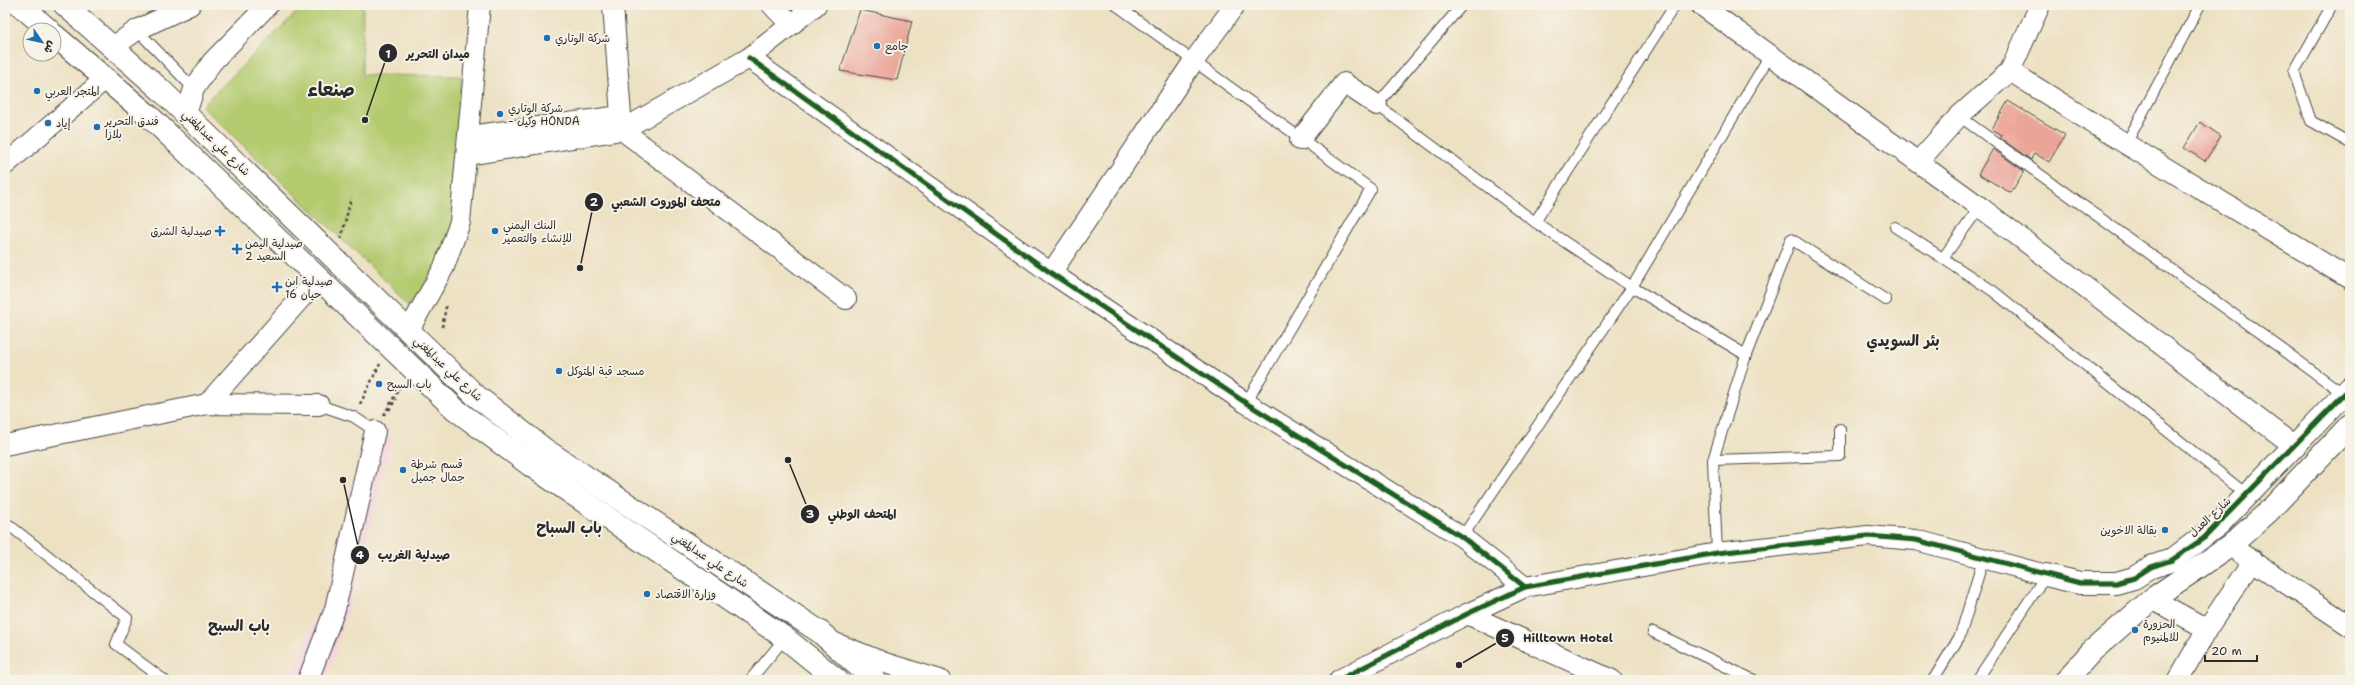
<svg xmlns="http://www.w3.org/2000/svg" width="2355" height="685" viewBox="0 0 2355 685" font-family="'Shantell Sans','Playpen Sans Arabic',sans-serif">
	<rect width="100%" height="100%" fill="#f7f3e8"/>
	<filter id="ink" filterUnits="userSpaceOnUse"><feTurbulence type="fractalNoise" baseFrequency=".025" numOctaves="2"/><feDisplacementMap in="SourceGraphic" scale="8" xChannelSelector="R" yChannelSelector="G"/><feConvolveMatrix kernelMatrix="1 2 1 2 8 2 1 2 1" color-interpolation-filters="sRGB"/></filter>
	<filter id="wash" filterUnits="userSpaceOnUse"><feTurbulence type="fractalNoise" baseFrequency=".012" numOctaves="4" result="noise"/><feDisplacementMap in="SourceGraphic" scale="16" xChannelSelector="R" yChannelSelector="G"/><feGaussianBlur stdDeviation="0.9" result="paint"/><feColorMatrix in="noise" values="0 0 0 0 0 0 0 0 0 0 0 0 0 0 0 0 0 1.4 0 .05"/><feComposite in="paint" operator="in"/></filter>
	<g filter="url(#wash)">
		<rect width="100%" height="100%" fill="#ede1c3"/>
		<polygon fill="#f4cfdc" points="365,425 392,440 356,584 327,680 288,680 330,585"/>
		<polygon fill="#b4cb70" stroke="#707b4e" points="304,5 363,5 362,75 461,76 456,216 440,266 410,304 202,106"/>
		<g id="blocks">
			<g fill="#eba498">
				<polygon points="860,10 912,21 897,80 840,71"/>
				<polygon points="2008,101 2065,135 2049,162 2034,153 2031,160 2000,138 2002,135 1992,129"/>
				<polygon points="2200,122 2221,136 2205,161 2184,148"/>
				<polygon points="1993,149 2024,171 2011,193 1978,174"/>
			</g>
		</g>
	</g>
	<g filter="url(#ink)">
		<use href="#blocks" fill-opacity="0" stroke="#484642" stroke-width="1"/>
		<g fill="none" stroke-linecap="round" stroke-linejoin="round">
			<g stroke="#484642" stroke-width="12">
				<g id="service">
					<polyline points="1116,5 1371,189 1246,403"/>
					<polyline points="1462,5 1377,105 1535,222 1632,287 1746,355"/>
					<polyline points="2332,5 2294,72 2311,121 2350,143"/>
					<polyline points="137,30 194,89"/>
					<polyline points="1959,116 2344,394"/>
					<polyline points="2126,144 2200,5"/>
					<polyline points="1535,222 1675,5"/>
					<polyline points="1895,227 1993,291 2247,495"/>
					<polyline points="1943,258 1980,207"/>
					<polyline points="319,405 354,417 375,431"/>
					<polyline points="1713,460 1840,456 1840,429"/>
					<polyline points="5,522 127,618 116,644 164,680"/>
					<polyline points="1462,537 1632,287 1770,55"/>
					<polyline points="1717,553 1713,460 1746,355 1791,239 1886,300"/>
					<polyline points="1653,632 1754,680"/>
					<polyline points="750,680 785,638"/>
					<polyline points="1933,680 1960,636 1984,557"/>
					<polyline points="1977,680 2046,575"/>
				</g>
			</g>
			<g stroke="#484642" stroke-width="22">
				<g id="minor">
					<polyline points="613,5 622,130 846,299"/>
					<polyline points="772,5 791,25"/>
					<polyline points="1701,5 1980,207 2293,445"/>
					<polyline points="113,47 137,30 190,5"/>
					<polyline points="749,58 1051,273 1246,403 1462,537 1525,587 1467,614 1339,680"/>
					<polyline points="2010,71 2126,144 2350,279"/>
					<polyline points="186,114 194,89 212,62 268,5"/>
					<polyline points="469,136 621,116"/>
					<polyline points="1300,140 1344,83 1377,105"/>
					<polyline points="468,155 622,130 749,58 816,5"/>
					<polyline points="1918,162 1959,116 2010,71 2040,5"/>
					<polyline points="5,165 105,79"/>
					<polyline points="1051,273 1193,62 1235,5"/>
					<polyline points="408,332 444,267 460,222 480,5"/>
					<polyline points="207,404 317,280"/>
					<polyline points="5,445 207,404 319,405"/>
					<polyline points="2230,546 2350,626"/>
					<polyline points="1525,587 1717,553 1868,536 1916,540 2046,575"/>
					<polyline points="2152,599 2207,629"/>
					<polyline points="1467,614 1612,680"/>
					<polyline points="835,643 885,663 940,680"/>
					<polyline points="308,680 335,609 375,431"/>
					<polyline points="2178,680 2207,629 2253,560"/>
				</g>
			</g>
			<g stroke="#484642" stroke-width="24">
				<g id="tertiary">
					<polyline points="2046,575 2080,583 2116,583 2134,578 2151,567 2172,560 2218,525 2350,388"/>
					<polyline points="2066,680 2092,651 2152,599 2230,546 2269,511 2350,425"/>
				</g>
			</g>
			<g stroke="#484642" stroke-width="24">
				<g id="primary">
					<polyline points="20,5 49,30"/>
					<polyline points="65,5 162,91 475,395 544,449 820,632 874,680"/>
					<polyline points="54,35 149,116 455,409 530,465 785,638 837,680"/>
				</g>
			</g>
			<g stroke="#484642" stroke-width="2.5" stroke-dasharray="3 3" stroke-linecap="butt">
				<polyline points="341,239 351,198"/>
				<polyline points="442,327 446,307 445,304"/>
				<polyline points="360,404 380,364"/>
				<polyline points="389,410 396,399"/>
				<polyline points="384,415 401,385"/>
			</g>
			<use href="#service" stroke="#fff" stroke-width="10"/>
			<use href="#minor" stroke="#fff" stroke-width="20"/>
			<use href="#tertiary" stroke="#fff" stroke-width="22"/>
			<use href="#primary" stroke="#fff" stroke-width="22"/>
			<g stroke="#f7f3e8" stroke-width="8">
				<g id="cycleway">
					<polyline points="749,58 1051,273 1246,403 1462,537 1525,587 1467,614 1339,680"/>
					<polyline points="1525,587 1717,553 1868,536 1916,540 2080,583 2116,583 2134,578 2151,567 2172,560 2204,538 2350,388"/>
				</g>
			</g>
			<use href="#cycleway" stroke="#1b5e20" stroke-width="5"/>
		</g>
	</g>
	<g fill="#1f6fb2" stroke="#f7f3e8" stroke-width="1.5">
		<circle cx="547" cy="38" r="4"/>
		<circle cx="877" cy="46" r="4"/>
		<circle cx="37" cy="91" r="4"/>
		<circle cx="500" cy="114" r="4"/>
		<circle cx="48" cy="123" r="4"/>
		<circle cx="97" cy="127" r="4"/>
		<path d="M218 225h4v4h4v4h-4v4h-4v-4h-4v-4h4z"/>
		<circle cx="495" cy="231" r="4"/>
		<path d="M235 243h4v4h4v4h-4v4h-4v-4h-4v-4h4z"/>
		<path d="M275 281h4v4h4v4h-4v4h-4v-4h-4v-4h4z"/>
		<circle cx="559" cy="371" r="4"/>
		<circle cx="379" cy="384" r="4"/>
		<circle cx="403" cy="470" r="4"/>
		<circle cx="2165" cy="530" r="4"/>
		<circle cx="647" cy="594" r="4"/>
		<circle cx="2135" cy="630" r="4"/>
	</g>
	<g text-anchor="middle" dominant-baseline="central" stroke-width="4" stroke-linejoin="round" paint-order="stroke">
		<g font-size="11" fill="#2b2b2b" stroke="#f7f3e8" text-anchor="start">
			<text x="555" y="38">شركة الوتاري</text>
			<text x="885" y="46">جامع</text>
			<text x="45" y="91">المتجر العربي</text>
			<text x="508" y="108">شركة الوتاري<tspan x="508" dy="13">- وكيل HONDA</tspan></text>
			<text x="105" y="121">فندق التحرير<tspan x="105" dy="13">بلازا</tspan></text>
			<text x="56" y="123">إياد</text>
			<text x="503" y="225">البنك اليمني<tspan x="503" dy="13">للإنشاء والتعمير</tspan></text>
			<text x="212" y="231" text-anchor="end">صيدلية الشرق</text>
			<text x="245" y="243">صيدلية اليمن<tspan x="245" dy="13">السعيد 2</tspan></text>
			<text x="285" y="281">صيدلية ابن<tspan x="285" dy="13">حيان 16</tspan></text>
			<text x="567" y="371">مسجد قبة المتوكل</text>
			<text x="387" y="384">باب السبح</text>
			<text x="411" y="464">قسم شرطة<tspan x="411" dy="13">جمال جميل</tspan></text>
			<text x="2157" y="530" text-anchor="end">بقالة الاخوين</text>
			<text x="655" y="594">وزارة الاقتصاد</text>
			<text x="2143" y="624">الحزورة<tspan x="2143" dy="13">للالمنيوم</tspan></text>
		</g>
		<g font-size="11" fill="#2b2b2b" stroke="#f7f3e8">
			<text transform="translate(216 143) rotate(44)">شارع علي عبدالمغني</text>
			<text transform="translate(448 369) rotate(43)">شارع علي عبدالمغني</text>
			<text transform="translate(2210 517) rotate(-43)">شارع العدل</text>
			<text transform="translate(710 560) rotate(34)">شارع علي عبدالمغني</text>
		</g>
		<g font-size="15" font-weight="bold" fill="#2b2b2b" stroke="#f7f3e8">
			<text x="1903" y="341">بئر السويدي</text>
			<text x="569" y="528">باب السباح</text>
			<text x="239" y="626">باب السبح</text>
		</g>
		<g font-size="19" font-weight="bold" fill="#2b2b2b" stroke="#f7f3e8">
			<text x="331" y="89">صنعاء</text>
		</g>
	</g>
	<path fill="none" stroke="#2b2b2b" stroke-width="1.5" d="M365 120L388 53M580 268L594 202M788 460L810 514M343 480L360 555M1459 665L1505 638"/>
	<g fill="#2b2b2b" stroke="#f7f3e8" stroke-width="1.5">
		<circle cx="365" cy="120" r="4"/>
		<circle cx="580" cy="268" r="4"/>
		<circle cx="788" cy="460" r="4"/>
		<circle cx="343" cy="480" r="4"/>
		<circle cx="1459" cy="665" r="4"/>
		<circle cx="388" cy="53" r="10"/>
		<circle cx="594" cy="202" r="10"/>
		<circle cx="810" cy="514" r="10"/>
		<circle cx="360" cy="555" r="10"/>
		<circle cx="1505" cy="638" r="10"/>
	</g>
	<g font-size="12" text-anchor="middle" font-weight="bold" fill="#fff">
		<text x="388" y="58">1</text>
		<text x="594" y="206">2</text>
		<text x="810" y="518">3</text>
		<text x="360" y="559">4</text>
		<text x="1505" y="642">5</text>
	</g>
	<g font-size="12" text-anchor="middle" font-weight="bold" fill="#2b2b2b" stroke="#f7f3e8" stroke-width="4" stroke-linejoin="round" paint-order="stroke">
		<text x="438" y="58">ميدان التحرير</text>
		<text x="666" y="206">متحف الموروث الشعبي</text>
		<text x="862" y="518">المتحف الوطني</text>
		<text x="414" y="559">صيدلية الغريب</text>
		<text x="1568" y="642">Hilltown Hotel</text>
	</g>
	<rect width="2355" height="685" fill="none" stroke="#f7f3e8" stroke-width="20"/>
	<g transform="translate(42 42) rotate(124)"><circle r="19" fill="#f7f3e8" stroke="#a5a39c"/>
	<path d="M0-3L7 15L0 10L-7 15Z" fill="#1f6fb2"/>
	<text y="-6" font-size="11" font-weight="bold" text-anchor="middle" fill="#2b2b2b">ش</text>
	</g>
	<path d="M2205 655v6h52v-6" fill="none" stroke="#2b2b2b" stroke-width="2"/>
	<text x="2211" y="655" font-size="12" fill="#2b2b2b" stroke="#f7f3e8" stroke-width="3" paint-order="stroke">20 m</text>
</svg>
